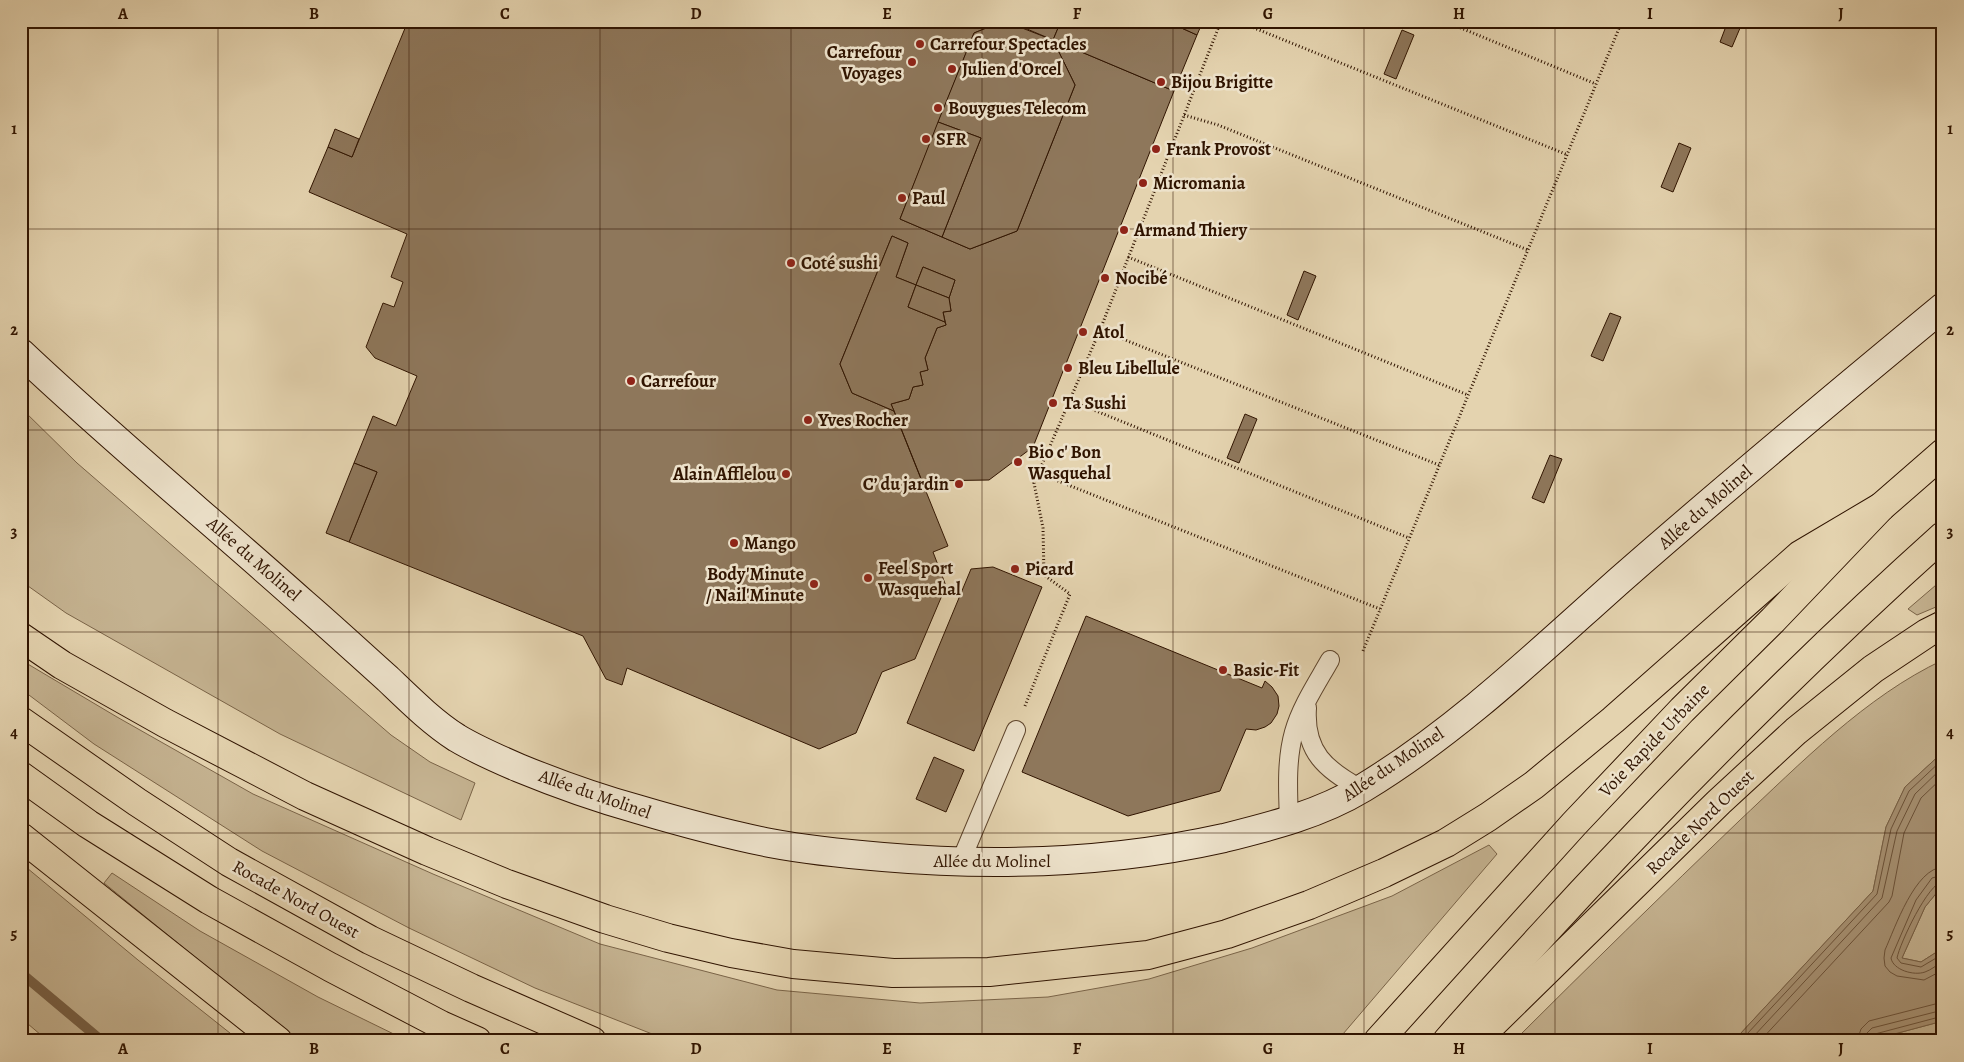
<svg xmlns="http://www.w3.org/2000/svg" width="1964" height="1062" viewBox="0 0 1964 1062" font-family="Alegreya,serif">
	<rect width="100%" height="100%" fill="#e4d3af"/>
	<filter id="stains"><feTurbulence type="fractalNoise" baseFrequency=".004" numOctaves="4"/><feColorMatrix values="0 0 0 0 .2 0 0 0 0 .09 0 0 0 0 .02 0 0 0 .5 -.17"/></filter>
	<radialGradient id="worn" r=".72"><stop offset=".6" stop-color="#630" stop-opacity="0"/><stop offset="1" stop-color="#630" stop-opacity=".3"/></radialGradient>
	<g fill="#c5b391" stroke="#7a6448">
		<polygon points="21,408 77,463 391,735 430,762 475,783 461,820 280,734 66,613 21,581"/>
		<polygon points="1943,579 1943,604 1917,615 1908,609"/>
		<polygon points="21,660 117,717 253,794 433,874 600,944 777,990 920,1003 1048,997 1149,979 1252,948 1392,896 1489,845 1497,854 1337,1041 670,1041 535,988 409,928 262,851 94,744 21,689"/>
		<path d="M1943,660V752L1905,787L1886,827L1873,891L1741,1033V1041H1514C1588,967 1663,894 1739,821C1800,764 1866,696 1943,660Z"/>
		<polygon points="21,863 138,960 240,1041 48,1041 21,1018"/>
		<polygon points="112,873 200,931 318,997 408,1041 298,1041 104,883"/>
		<polygon points="1943,885 1943,948 1921,962 1902,958 1925,907"/>
		<polygon points="1943,1021 1943,1041 1868,1041"/>
	</g>
	<polygon fill="#a79274" stroke="#776046" points="1943,752 1943,885 1925,907 1902,958 1921,962 1943,948 1943,1021 1868,1041 1741,1041 1741,1033 1873,891 1886,827 1905,787"/>
	<g fill="none" stroke-linecap="round" stroke-linejoin="round">
		<g stroke="#6c533a" stroke-width="1">
			<path d="M1943,867C1915,868 1895,928 1885,950L1884,958L1885,966L1890,972L1897,976L1924,980L1943,970"/>
			<path d="M1943,875L1932,878L1916,900L1891,958C1893,970 1914,976 1925,972C1931,970 1937,965 1943,961"/>
			<path d="M1943,881C1928,883 1900,943 1897,958L1901,963L1921,967L1943,954"/>
			<polyline points="1746,1041 1747,1034 1877,894 1891,829 1909,791 1943,759"/>
			<polyline points="1752,1041 1753,1037 1882,898 1897,831 1915,794 1943,767"/>
			<polyline points="1760,1041 1889,902 1892,896 1904,833 1921,798 1943,777"/>
			<polyline points="1857,1041 1861,1029 1869,1021 1943,1002"/>
			<polyline points="1865,1041 1867,1033 1872,1028 1943,1010"/>
			<polyline points="1871,1041 1872,1036 1875,1034 1943,1016"/>
		</g>
		<polyline stroke="#776046" stroke-width="10" points="21,973 102,1041"/>
	</g>
	<g fill="#8e775b" stroke="#301400" fill-rule="evenodd">
		<path d="M408,21H1004L974,33L900,219L970,249L1017,231L1075,85L1053,40L1174,91L1033,447L989,480L922,481L894,411L925,489L948,546L933,552L946,586L915,659L882,672L856,733L819,749L627,668L622,685L606,679L583,636L349,542L377,472L354,463L373,416L396,426L417,376L375,358L366,347L383,303L394,307L403,282L391,277L407,234L309,192L328,147L352,157ZM892,236L908,243L896,277L916,285L923,267L955,280L949,298L951,311L943,312L946,325L937,328L925,358L928,370L920,372L923,385L913,387L909,399L891,404L894,411L852,393L840,364Z"/>
		<polygon points="1004,21 1053,40 1075,85 1017,231 970,249 942,237 981,138 938,122 974,33"/>
		<polygon points="1008,21 1061,21 1053,40"/>
		<polygon points="1061,21 1166,21 1197,35 1174,91 1053,40"/>
		<polygon points="1166,21 1203,21 1197,35"/>
		<polygon points="1728,21 1743,21 1732,47 1720,42"/>
		<polygon points="1402,30 1414,35 1396,79 1384,74"/>
		<polygon points="938,122 981,138 942,237 900,219"/>
		<polygon points="335,129 359,139 352,157 328,147"/>
		<polygon points="1679,143 1691,148 1673,192 1661,187"/>
		<polygon points="892,236 908,243 896,277 916,285 908,307 945,322 946,325 937,328 925,358 928,370 920,372 923,385 913,387 909,399 891,404 894,411 852,393 840,364"/>
		<polygon points="923,267 955,280 949,298 916,285"/>
		<polygon points="1304,271 1316,276 1298,320 1287,315"/>
		<polygon points="916,285 949,298 951,311 943,312 945,322 908,307"/>
		<polygon points="1610,313 1621,317 1603,361 1591,356"/>
		<polygon points="1245,414 1257,419 1239,463 1227,458"/>
		<polygon points="1550,455 1562,459 1544,503 1532,498"/>
		<polygon points="354,463 377,472 349,542 326,533"/>
		<polygon points="993,567 1042,587 974,751 907,723 971,569"/>
		<polygon points="1086,616 1262,688 1265,681 1272,687 1278,696 1279,706 1277,714 1271,723 1265,727 1256,730 1246,729 1220,791 1128,816 1022,772"/>
		<polygon points="934,757 964,770 946,812 916,799"/>
	</g>
	<g fill="none" stroke-linecap="round" stroke-linejoin="round">
		<g stroke="#5d442c" stroke-width="20">
			<g id="lane">
				<path d="M1307,708C1304,752 1326,770 1361,789"/>
				<path d="M1289,821C1288,792 1286,760 1294,732C1301,707 1317,683 1330,660"/>
				<polyline points="960,863 1016,730"/>
			</g>
		</g>
		<g stroke="#301400" stroke-width="30">
			<path id="secondary" d="M21,353C112,439 209,519 303,603C332,628 360,654 388,679C410,700 432,722 457,738C477,750 498,759 519,768C558,784 597,798 637,809C681,822 725,834 770,843C807,850 846,854 883,857C998,867 1112,863 1224,838C1272,826 1320,814 1363,788C1457,731 1538,653 1620,580C1726,487 1834,397 1943,307"/>
		</g>
		<g stroke="#301400" stroke-width="30">
			<g id="highway">
				<polyline points="21,637 62,665 165,723 305,796 427,851 507,884 605,919 668,938 731,953 793,964 893,973 989,972 1148,955 1227,934 1309,905 1384,873 1446,843 1488,817 1534,785 1613,720 1800,555 1881,507"/>
				<polyline points="21,721 137,802 229,862 370,940 471,988 592,1041"/>
				<polyline points="21,776 88,824 209,900 330,967 441,1025 477,1041"/>
				<polyline points="21,837 278,1041"/>
				<polyline points="1378,1041 1574,824 1682,710 1773,620 1881,507 1943,453"/>
				<path d="M1447,1041C1491,990 1537,941 1582,892C1697,769 1817,649 1943,536"/>
				<polyline points="1475,1041 1719,802 1796,731 1873,669 1927,633 1943,625"/>
			</g>
		</g>
		<g stroke="#301400" stroke-width="3" stroke-dasharray="1 2.5" stroke-linecap="butt">
			<polyline points="1237,21 1568,155"/>
			<polyline points="1444,21 1596,84"/>
			<polyline points="1184,115 1218,125 1528,250"/>
			<polyline points="1128,257 1468,395"/>
			<polyline points="1100,330 1439,465"/>
			<polyline points="1069,400 1409,538"/>
			<polyline points="1038,473 1380,609"/>
			<polyline points="1363,651 1622,21"/>
			<polyline points="1025,706 1070,594 1044,575 1043,528 1034,483 1100,330 1221,21"/>
		</g>
		<use href="#lane" stroke="#ede2cb" stroke-width="18"/>
		<use href="#secondary" stroke="#ede2cb" stroke-width="28"/>
		<use href="#highway" stroke="#e4d3af" stroke-width="28"/>
	</g>
	<path fill="none" stroke="#301400" stroke-width="1" stroke-opacity="0.55" d="M218,21V1041M409,21V1041M600,21V1041M791,21V1041M982,21V1041M1173,21V1041M1364,21V1041M1555,21V1041M1746,21V1041M21,229H1943M21,430H1943M21,632H1943M21,833H1943"/>
	<g fill="#8f2418" stroke="#ede2cb" stroke-width="2">
		<circle cx="920" cy="44" r="5"/>
		<circle cx="912" cy="62" r="5"/>
		<circle cx="952" cy="69" r="5"/>
		<circle cx="1161" cy="82" r="5"/>
		<circle cx="938" cy="108" r="5"/>
		<circle cx="926" cy="139" r="5"/>
		<circle cx="1156" cy="149" r="5"/>
		<circle cx="1143" cy="183" r="5"/>
		<circle cx="902" cy="198" r="5"/>
		<circle cx="1124" cy="230" r="5"/>
		<circle cx="791" cy="263" r="5"/>
		<circle cx="1105" cy="278" r="5"/>
		<circle cx="1083" cy="332" r="5"/>
		<circle cx="1068" cy="368" r="5"/>
		<circle cx="631" cy="381" r="5"/>
		<circle cx="1053" cy="403" r="5"/>
		<circle cx="808" cy="420" r="5"/>
		<circle cx="1018" cy="462" r="5"/>
		<circle cx="786" cy="474" r="5"/>
		<circle cx="959" cy="484" r="5"/>
		<circle cx="734" cy="543" r="5"/>
		<circle cx="1015" cy="569" r="5"/>
		<circle cx="868" cy="578" r="5"/>
		<circle cx="814" cy="584" r="5"/>
		<circle cx="1223" cy="670" r="5"/>
	</g>
	<g text-anchor="middle" dominant-baseline="central" stroke-width="5" stroke-linejoin="round" paint-order="stroke">
		<g font-size="18" font-weight="bold" fill="#301400" stroke="#ede2cb" text-anchor="start">
			<text x="930" y="44">Carrefour Spectacles</text>
			<text x="902" y="52" text-anchor="end">Carrefour<tspan x="902" dy="21">Voyages</tspan></text>
			<text x="962" y="69">Julien d'Orcel</text>
			<text x="1171" y="82">Bijou Brigitte</text>
			<text x="948" y="108">Bouygues Telecom</text>
			<text x="936" y="139">SFR</text>
			<text x="1166" y="149">Frank Provost</text>
			<text x="1153" y="183">Micromania</text>
			<text x="912" y="198">Paul</text>
			<text x="1134" y="230">Armand Thiery</text>
			<text x="801" y="263">Coté sushi</text>
			<text x="1115" y="278">Nocibé</text>
			<text x="1093" y="332">Atol</text>
			<text x="1078" y="368">Bleu Libellule</text>
			<text x="641" y="381">Carrefour</text>
			<text x="1063" y="403">Ta Sushi</text>
			<text x="818" y="420">Yves Rocher</text>
			<text x="1028" y="452">Bio c' Bon<tspan x="1028" dy="21">Wasquehal</tspan></text>
			<text x="776" y="474" text-anchor="end">Alain Afflelou</text>
			<text x="949" y="484" text-anchor="end">C’ du jardin</text>
			<text x="744" y="543">Mango</text>
			<text x="878" y="568">Feel Sport<tspan x="878" dy="21">Wasquehal</tspan></text>
			<text x="1025" y="569">Picard</text>
			<text x="804" y="574" text-anchor="end">Body'Minute<tspan x="804" dy="21">/ Nail'Minute</tspan></text>
			<text x="1233" y="670">Basic-Fit</text>
		</g>
		<g font-size="18" fill="#301400" stroke="#ede2cb">
			<text transform="translate(1705 507) rotate(-41)">Allée du Molinel</text>
			<text transform="translate(254 559) rotate(41)">Allée du Molinel</text>
			<text transform="translate(1654 740) rotate(-46)">Voie Rapide Urbaine</text>
			<text transform="translate(1393 764) rotate(-34)">Allée du Molinel</text>
			<text transform="translate(595 794) rotate(19)">Allée du Molinel</text>
			<text transform="translate(1700 822) rotate(-44)">Rocade Nord Ouest</text>
			<text x="992" y="861">Allée du Molinel</text>
			<text transform="translate(296 899) rotate(29)">Rocade Nord Ouest</text>
		</g>
	</g>
	<rect width="1964" height="1062" fill="none" stroke="#e4d3af" stroke-width="55"/>
	<rect x="28" y="28" width="1908" height="1006" fill="none" stroke="#301400" stroke-width="2"/>
	<g font-size="16" text-anchor="middle" font-weight="bold" fill="#301400">
		<text x="123" y="19">A</text>
		<text x="314" y="19">B</text>
		<text x="505" y="19">C</text>
		<text x="696" y="19">D</text>
		<text x="887" y="19">E</text>
		<text x="1077" y="19">F</text>
		<text x="1268" y="19">G</text>
		<text x="1459" y="19">H</text>
		<text x="1650" y="19">I</text>
		<text x="1841" y="19">J</text>
		<text x="14" y="134">1</text>
		<text x="1950" y="134">1</text>
		<text x="14" y="335">2</text>
		<text x="1950" y="335">2</text>
		<text x="14" y="537">3</text>
		<text x="1950" y="537">3</text>
		<text x="14" y="738">4</text>
		<text x="1950" y="738">4</text>
		<text x="14" y="939">5</text>
		<text x="1950" y="939">5</text>
		<text x="123" y="1054">A</text>
		<text x="314" y="1054">B</text>
		<text x="505" y="1054">C</text>
		<text x="696" y="1054">D</text>
		<text x="887" y="1054">E</text>
		<text x="1077" y="1054">F</text>
		<text x="1268" y="1054">G</text>
		<text x="1459" y="1054">H</text>
		<text x="1650" y="1054">I</text>
		<text x="1841" y="1054">J</text>
	</g>
	<rect width="100%" height="100%" filter="url(#stains)"/>
	<rect width="100%" height="100%" fill="url(#worn)"/>
</svg>
